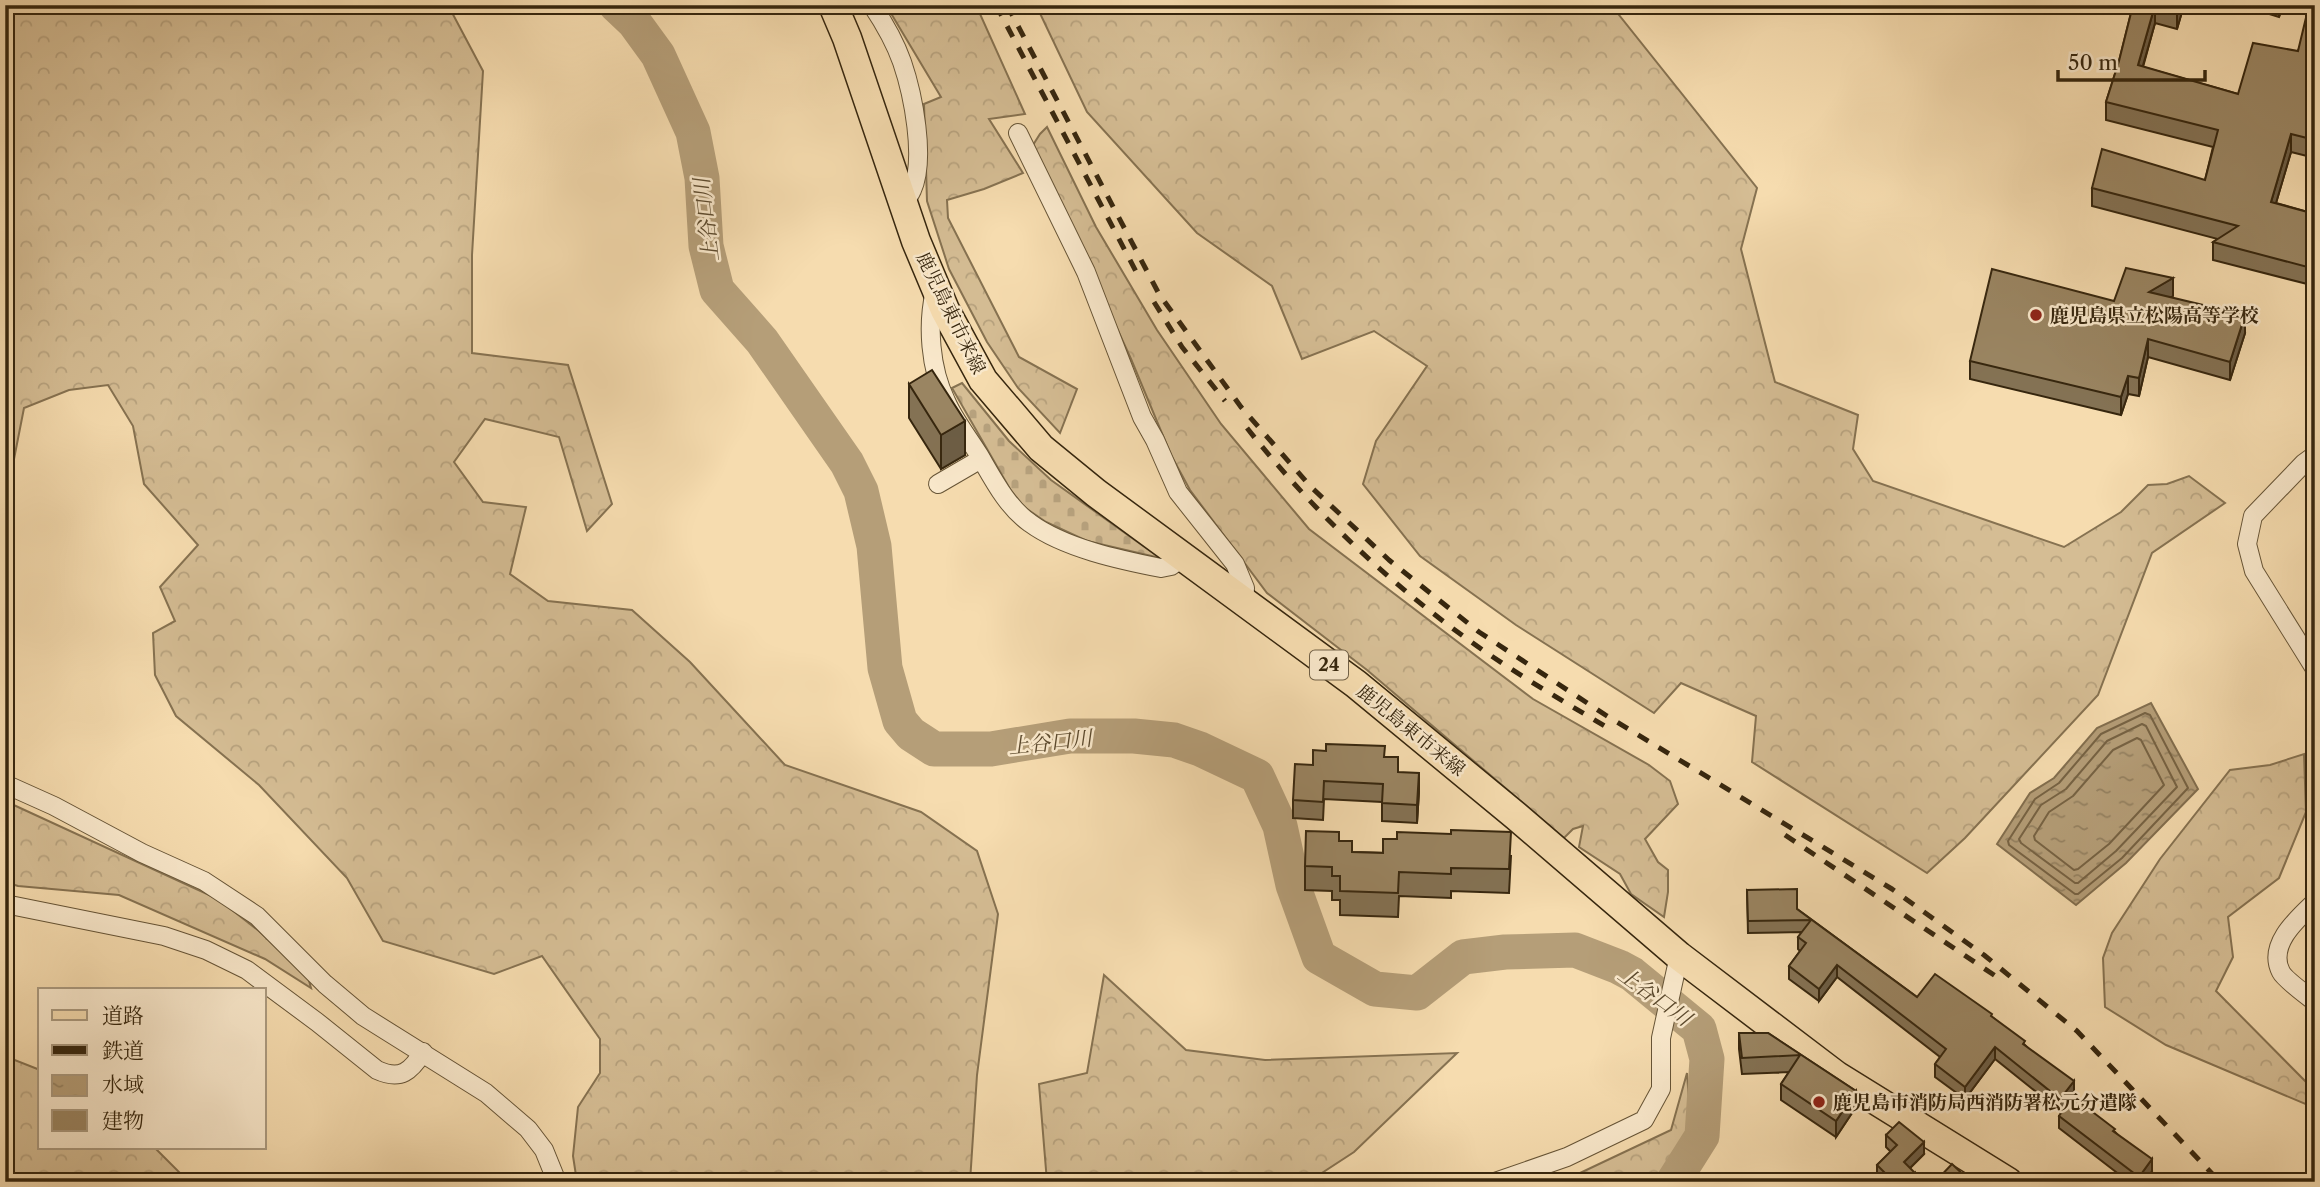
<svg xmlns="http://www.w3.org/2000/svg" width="2320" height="1187" viewBox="0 0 2320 1187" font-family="'Libre Caslon Text','Noto Serif JP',serif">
	<defs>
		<pattern id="forest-crowns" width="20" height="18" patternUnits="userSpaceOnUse" patternTransform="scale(1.75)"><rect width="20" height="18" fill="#d5bd94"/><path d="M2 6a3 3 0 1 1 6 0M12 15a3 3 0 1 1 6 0" fill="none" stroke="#b7a27e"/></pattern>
		<pattern id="cemetery-stones" width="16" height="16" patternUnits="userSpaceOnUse" patternTransform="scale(1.75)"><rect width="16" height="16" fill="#d5bd94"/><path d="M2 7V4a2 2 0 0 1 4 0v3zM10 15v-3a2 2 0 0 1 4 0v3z" fill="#b7a27e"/></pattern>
		<pattern id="water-ripples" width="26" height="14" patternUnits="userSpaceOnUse" patternTransform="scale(1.75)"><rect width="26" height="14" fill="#b59e78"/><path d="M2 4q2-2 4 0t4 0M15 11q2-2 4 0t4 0" fill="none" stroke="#948161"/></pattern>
	</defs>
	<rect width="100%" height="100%" fill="#f6dcaf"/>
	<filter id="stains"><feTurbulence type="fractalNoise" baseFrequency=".00286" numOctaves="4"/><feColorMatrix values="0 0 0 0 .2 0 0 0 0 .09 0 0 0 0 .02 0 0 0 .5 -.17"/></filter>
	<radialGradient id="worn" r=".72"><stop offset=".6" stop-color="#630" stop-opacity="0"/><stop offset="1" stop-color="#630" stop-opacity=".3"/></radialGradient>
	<g fill="url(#forest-crowns)" stroke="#867251" stroke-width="2">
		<polygon points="5,5 448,5 483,71 472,255 472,353 568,365 612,504 587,531 559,437 485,419 454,462 483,502 526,507 510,574 548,601 632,610 690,662 785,765 921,812 977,851 998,914 977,1075 970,1182 577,1182 573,1156 578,1107 600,1073 600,1039 542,956 494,974 383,941 347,878 259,785 176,716 155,675 153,633 175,621 160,587 198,545 144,484 133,426 108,385 69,390 24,408 5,505"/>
		<polygon points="886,5 976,5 1025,114 989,119 1023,173 984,189 947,200 948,218 1019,357 1077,389 1060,433 1018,388 987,342 949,269 927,201 924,104 941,97"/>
		<polygon points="1036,5 1611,5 1757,188 1741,249 1775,382 1858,415 1853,449 1873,481 2064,547 2121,512 2148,485 2167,484 2189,476 2225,503 2152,553 2098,695 1965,838 1927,873 1752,762 1756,716 1681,683 1654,713 1516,625 1420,556 1363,484 1376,441 1427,366 1374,331 1302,359 1272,286 1197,233 1087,112"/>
		<polygon points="1047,127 1096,227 1157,330 1221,424 1309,529 1533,699 1649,765 1670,781 1678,804 1645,839 1658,862 1668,870 1668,892 1664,917 1631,894 1620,874 1579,847 1583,826 1573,829 1564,838 1367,670 1267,593 1190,490 1171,455 1131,359 1033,145 1040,134"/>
		<polygon points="2304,754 2306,812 2279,878 2228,917 2233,957 2216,991 2315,1091 2315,1108 2166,1045 2105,1007 2103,958 2112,933 2160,859 2230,770 2270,765"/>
		<polygon points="5,801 218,899 259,931 308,977 311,988 265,959 119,895 18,886 5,882"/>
		<polygon points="1104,975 1186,1050 1265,1060 1457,1053 1354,1152 1308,1182 1047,1182 1039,1084 1087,1073"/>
		<polygon points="5,1042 12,1059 40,1070 40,1147 154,1147 185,1178 182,1182 5,1182"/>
		<polygon points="1687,1073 1691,1130 1663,1182 1561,1182 1671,1130"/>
	</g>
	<polygon fill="url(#cemetery-stones)" stroke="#867251" stroke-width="2" points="962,383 1009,441 1051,480 1160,558 1087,541 1046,522 1024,507 1010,489 952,388"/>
	<polygon fill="url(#water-ripples)" stroke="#826e4e" stroke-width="2" points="2151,703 2198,789 2126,863 2076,905 1997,844 2030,793 2054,778 2097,728"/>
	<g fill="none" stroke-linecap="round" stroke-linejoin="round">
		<g stroke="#766243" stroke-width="2">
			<polygon points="2145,713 2150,715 2188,788 2122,858 2078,894 2075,894 2009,845 2008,841 2035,799 2059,783 2101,734"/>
			<polygon points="2142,724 2146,726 2177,787 2116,851 2078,883 2075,883 2021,843 2019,839 2041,805 2066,789 2107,741"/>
			<polygon points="2137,738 2141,740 2164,785 2109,844 2078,869 2074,870 2035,840 2034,836 2049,812 2073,796 2113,750"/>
		</g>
		<polyline stroke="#b59e78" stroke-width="35" points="616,5 634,22 658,55 693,132 702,178 706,246 717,290 762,341 847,463 861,491 874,546 885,668 900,721 911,734 934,749 991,749 1070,736 1134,736 1174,740 1200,749 1257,776 1280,826 1293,885 1319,957 1375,989 1417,993 1463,957 1505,952 1575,950 1619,967 1632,974 1699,1029 1707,1059 1702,1136 1673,1182"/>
		<g stroke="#665436" stroke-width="20">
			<g id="minor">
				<path d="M872,5C884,23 895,42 902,62C913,94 926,159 912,190C910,195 906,199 904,204"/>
				<polyline points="1018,133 1086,272 1142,417 1155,440 1178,492 1235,564 1245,588 1244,602"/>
				<path d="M935,291C927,325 930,368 946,401C954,420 968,437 979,455C993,479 1007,507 1030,523C1064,548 1120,560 1161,568L1171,566L1183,557"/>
				<polyline points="2315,455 2304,463 2253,516 2247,544 2254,571 2315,669"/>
				<polyline points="938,484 981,459"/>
				<polyline points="5,784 54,806 142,853 204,881 257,916 325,984 363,1016 486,1093 528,1129 544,1150 557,1182"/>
				<path d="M2315,902C2297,919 2267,945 2281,972C2285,980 2307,995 2315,1002"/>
				<path d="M5,904L164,936L206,950L247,970L317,1022L377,1070C401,1081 411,1071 423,1052"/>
				<polyline points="1495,1182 1567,1157 1644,1120 1661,1089 1661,1038 1679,956"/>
			</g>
		</g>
		<g stroke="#36260e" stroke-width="31">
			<polyline id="primary" points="833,5 847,38 916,241 945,310 983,380 1041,448 1096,493 1356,684 1516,816 1679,956 1837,1076 2008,1182"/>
		</g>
		<use href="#minor" stroke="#f9e8cb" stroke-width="18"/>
		<use href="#primary" stroke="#f6dcaf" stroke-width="28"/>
		<g stroke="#36260e" stroke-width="5" stroke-dasharray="12 12" stroke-linecap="butt">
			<polyline points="996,5 1141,281"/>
			<polyline points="1007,5 1159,294 1241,407 1311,487 1389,560 1479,632 1607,716 1892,889 1984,955 2077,1031 2220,1182"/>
			<polyline points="1154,302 1182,347 1225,401"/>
			<path d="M1247,428C1308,505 1380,575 1459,633C1506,668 1558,698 1608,728"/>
			<polyline points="1785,835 1997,977"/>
		</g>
	</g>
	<g fill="#847254" stroke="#36260e" stroke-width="2">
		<polygon points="2133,5 2184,5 2177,29 2155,23 2143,67 2238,94 2298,51 2315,5 2315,158 2291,152 2276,203 2315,214 2315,286 2213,260 2213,242 2218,239 2092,206 2092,188 2205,180 2213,147 2106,120 2106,102 2119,61"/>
		<polygon points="2194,5 2213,5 2212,10"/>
		<polygon points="2240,5 2283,5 2279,17"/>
		<polygon points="2173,296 2170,297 2245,333 2230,380 2148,357 2139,396 2128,394 2121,415 1970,379 1970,361 2114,301"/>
		<polygon points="909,384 965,455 941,469 909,418"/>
		<polygon points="1385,757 1398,772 1419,791 1417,823 1382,821 1382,802 1324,799 1323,820 1293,818 1293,800 1313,765"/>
		<polygon points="1339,841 1352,852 1511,856 1509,893 1451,891 1451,898 1399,896 1398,917 1340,915 1340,900 1332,900 1332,891 1305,890 1305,866"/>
		<polygon points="1747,890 1797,909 1917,997 1992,1017 2025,1045 2074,1093 2060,1111 1995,1059 1965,1099 1935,1077 1935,1064 1940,1057 1837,977 1819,1001 1789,979 1789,966 1800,951 1798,949 1798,937 1802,932 1748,933"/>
		<polygon points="1739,1033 1768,1033 1856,1091 1856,1107 1836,1137 1781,1100 1781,1084 1789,1072 1742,1074 1739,1049"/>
		<polygon points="2059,1116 2115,1132 2152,1171 2145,1182 2129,1182 2059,1128"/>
		<polygon points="1886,1135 1924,1154 1910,1168 1915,1182 1882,1182 1877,1177 1877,1165 1891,1152 1886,1147"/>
	</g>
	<g fill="#6c5d45" stroke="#36260e" stroke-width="2">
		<polygon points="2155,5 2155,23 2138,83 2138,65"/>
		<polygon points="2179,5 2184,5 2177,29 2177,11"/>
		<polygon points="2279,5 2283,5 2279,17"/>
		<polygon points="2291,134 2291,152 2271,220 2271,202"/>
		<polygon points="2173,278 2173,296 2149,310 2149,292"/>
		<polygon points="2245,315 2245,333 2230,380 2230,362"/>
		<polygon points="2148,339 2148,357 2139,396 2139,378"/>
		<polygon points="2128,376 2128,394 2121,415 2121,397"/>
		<polygon points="965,421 965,455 941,469 941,435"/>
		<polygon points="1419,773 1419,791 1417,823 1417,805"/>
		<polygon points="1837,965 1837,977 1819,1001 1819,989"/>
		<polygon points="1995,1047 1995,1059 1965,1099 1965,1087"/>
		<polygon points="2074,1081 2074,1093 2060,1111 2060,1099"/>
		<polygon points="1856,1091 1856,1107 1836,1137 1836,1121"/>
		<polygon points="1924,1142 1924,1154 1904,1174 1904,1162"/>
		<polygon points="2152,1159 2152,1171 2145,1182 2139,1182 2139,1177"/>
		<polygon points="1915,1173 1915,1182 1906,1182"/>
	</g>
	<g fill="#9a8562" stroke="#36260e" stroke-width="2">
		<polygon points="2133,5 2155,5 2138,65 2238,94 2253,43 2298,51 2309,5 2315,5 2315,140 2291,134 2271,202 2315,214 2315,269 2213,242 2238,226 2092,188 2102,149 2205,180 2218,130 2106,102 2119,61"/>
		<polygon points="2156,5 2179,5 2177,11"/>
		<polygon points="2126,268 2173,278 2149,292 2245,315 2230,362 2148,339 2139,378 2128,376 2121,397 1970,361 1992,269 2114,301"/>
		<polygon points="932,370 965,421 941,435 909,384"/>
		<polygon points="1326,744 1385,746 1384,757 1398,757 1398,772 1419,773 1417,805 1382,803 1383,784 1324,781 1323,802 1293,800 1295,764 1313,765 1313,750 1326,751"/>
		<polygon points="1451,830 1511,832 1509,869 1451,868 1451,874 1399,872 1398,893 1340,891 1340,876 1332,876 1332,867 1305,866 1306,831 1339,832 1339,841 1352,841 1352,852 1383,853 1383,839 1397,839 1397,832 1451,834"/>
		<polygon points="1797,889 1797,909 1917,997 1935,974 1992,1014 1991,1016 2025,1041 2023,1044 2074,1081 2060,1099 1995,1047 1965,1087 1935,1064 1946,1049 1837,965 1819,989 1789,966 1806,943 1798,937 1811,920 1748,921 1747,890"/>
		<polygon points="1739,1033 1768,1033 1856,1091 1836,1121 1781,1084 1800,1055 1742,1058"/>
		<polygon points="2073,1097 2115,1129 2113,1131 2152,1159 2139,1177 2059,1116"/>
		<polygon points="1899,1122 1924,1142 1904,1162 1915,1173 1906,1182 1894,1182 1877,1165 1897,1145 1886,1135"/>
		<polygon points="1952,1164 1971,1182 1935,1182"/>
	</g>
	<g fill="#8f2418" stroke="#f9e8cb" stroke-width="2.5">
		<circle cx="2036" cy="315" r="7"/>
		<circle cx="1819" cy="1102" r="7"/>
	</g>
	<g text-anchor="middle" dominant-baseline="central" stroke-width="5" stroke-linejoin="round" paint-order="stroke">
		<rect fill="#f9e8cb" stroke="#706047" stroke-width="2" x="1310" y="650.5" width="38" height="29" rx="5"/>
		<g font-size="18" font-weight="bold" fill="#36260e">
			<text x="1329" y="665">24</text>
		</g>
		<g font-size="19" fill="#36260e" stroke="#f9e8cb">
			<text transform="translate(951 313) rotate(64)">鹿児島東市来線</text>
			<text transform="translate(1411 730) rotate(39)">鹿児島東市来線</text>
		</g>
		<g font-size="19" font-weight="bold" fill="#36260e" stroke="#f9e8cb" text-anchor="start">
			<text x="2050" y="315">鹿児島県立松陽高等学校</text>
			<text x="1833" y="1102">鹿児島市消防局西消防署松元分遣隊</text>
		</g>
		<g font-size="21" font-style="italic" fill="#5c4a2e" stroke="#f9e8cb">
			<text transform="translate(706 220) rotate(-97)">上谷口川</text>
			<text transform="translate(1050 742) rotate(-6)">上谷口川</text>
			<text transform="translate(1655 996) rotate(36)">上谷口川</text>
		</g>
	</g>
	<rect width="2320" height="1187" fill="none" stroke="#f6dcaf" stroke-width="28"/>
	<rect x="7" y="7" width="2306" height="1173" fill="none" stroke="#36260e" stroke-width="3.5"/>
	<rect x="14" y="14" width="2292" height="1159" fill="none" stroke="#36260e" stroke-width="2"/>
	<rect x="38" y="988" width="228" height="161" fill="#f9e8cb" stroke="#ab9a7f" stroke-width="2"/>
	<rect x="52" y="1010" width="35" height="10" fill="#f6dcaf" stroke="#ab9a7f" stroke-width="2"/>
	<text x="102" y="1023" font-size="21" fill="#36260e">道路</text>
	<rect x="52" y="1045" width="35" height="10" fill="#36260e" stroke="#ab9a7f" stroke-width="2"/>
	<text x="102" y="1058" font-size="21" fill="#36260e">鉄道</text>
	<rect x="52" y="1075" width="35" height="21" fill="url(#water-ripples)" stroke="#ab9a7f" stroke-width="2"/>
	<text x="102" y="1092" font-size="21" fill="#36260e">水域</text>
	<rect x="52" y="1110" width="35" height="21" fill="#9a8562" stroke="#ab9a7f" stroke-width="2"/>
	<text x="102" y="1128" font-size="21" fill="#36260e">建物</text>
	<path d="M2058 70v10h147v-10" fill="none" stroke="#36260e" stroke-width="3.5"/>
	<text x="2068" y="70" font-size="21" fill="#36260e" stroke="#f9e8cb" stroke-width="5" paint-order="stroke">50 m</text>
	<rect width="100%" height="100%" filter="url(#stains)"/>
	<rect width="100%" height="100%" fill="url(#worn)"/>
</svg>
